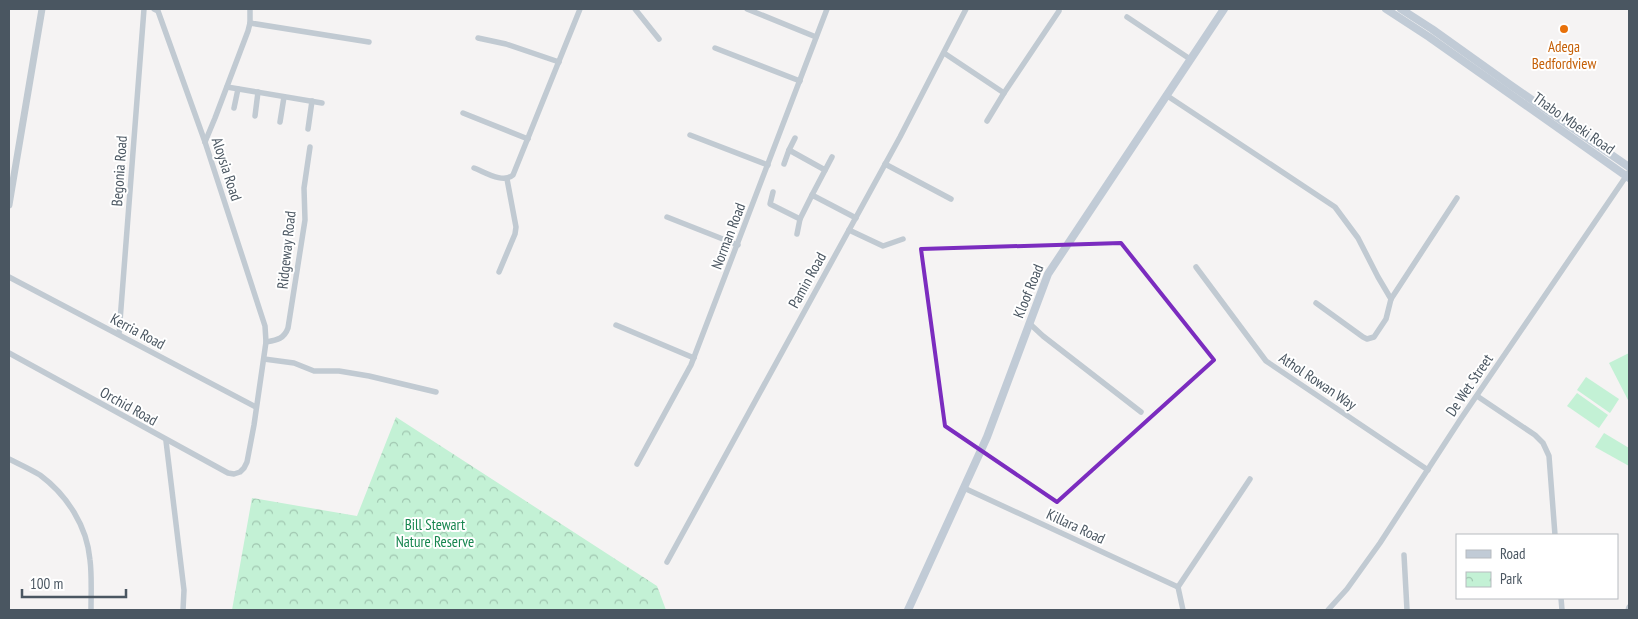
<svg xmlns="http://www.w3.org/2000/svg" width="1638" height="619" viewBox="0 0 1638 619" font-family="'PT Sans Narrow',sans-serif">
	<defs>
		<pattern id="park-crowns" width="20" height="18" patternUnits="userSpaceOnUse" patternTransform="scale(1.25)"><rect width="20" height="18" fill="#c3f1d5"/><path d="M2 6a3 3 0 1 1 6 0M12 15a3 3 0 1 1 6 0" fill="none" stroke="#a0c6b0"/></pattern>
	</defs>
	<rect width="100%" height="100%" fill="#f5f3f3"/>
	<polygon fill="url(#park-crowns)" points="396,417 657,586 666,610 232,610 252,498 357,516"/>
	<g fill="#c3f1d5">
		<polygon points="1629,353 1629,402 1609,363"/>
		<polygon points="1586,377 1619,399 1610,413 1577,390"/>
		<polygon points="1577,393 1608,415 1599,428 1567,406"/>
		<polygon points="1604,433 1629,448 1629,466 1595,447"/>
	</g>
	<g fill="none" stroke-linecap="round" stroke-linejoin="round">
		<g stroke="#c1cad2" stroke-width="5.5">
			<polyline points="635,9 659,39"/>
			<polyline points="747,9 816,37"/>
			<polyline points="1127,17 1190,59"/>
			<polyline points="250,23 369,42"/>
			<polyline points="478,38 506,44 559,62"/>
			<polyline points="715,48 800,81"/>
			<polyline points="944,53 1004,93 1059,11"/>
			<polyline points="227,87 322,103"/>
			<polyline points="1166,95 1335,207 1358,238 1378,277 1391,299"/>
			<polyline points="234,108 238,89"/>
			<polyline points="463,113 528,139"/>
			<polyline points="255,116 258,92"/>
			<polyline points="987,121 1004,93"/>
			<polyline points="280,122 284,97"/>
			<polyline points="308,129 312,101"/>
			<polyline points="690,135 768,165"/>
			<polyline points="205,142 215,118 248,31 250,23 250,9"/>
			<polyline points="789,150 795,138"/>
			<polyline points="784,164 789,150 825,170"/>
			<polyline points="885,164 951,199"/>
			<path d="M474,168C485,172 503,184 513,175L580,9"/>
			<polyline points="773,192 770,204 800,219"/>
			<polyline points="812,195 832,157"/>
			<polyline points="667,217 738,245"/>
			<polyline points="849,230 883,246 903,239"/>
			<polyline points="797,234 800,219 812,195 856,218"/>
			<polyline points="1196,267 1266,361 1428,470"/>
			<polyline points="499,272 515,234 516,227 507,179"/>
			<polyline points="9,277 256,407"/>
			<polyline points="1316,303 1363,337 1367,339 1374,337 1386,319 1391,299 1457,198"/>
			<polyline points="1029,323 1043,336 1141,412"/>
			<polyline points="616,325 694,358"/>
			<polyline points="119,334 144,9"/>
			<path d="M266,342C277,340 284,339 288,328L305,220L304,188L310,147"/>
			<polyline points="9,353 228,473 234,474 240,472 244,468 247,462 254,425 266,342 265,326 205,142 158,11 154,9"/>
			<polyline points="264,359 294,363 314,371 339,371 369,376 436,392"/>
			<polyline points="1477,396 1535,435 1543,443 1549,456 1555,535"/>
			<polyline points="166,441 184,590 183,610"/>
			<path d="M9,459C19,464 30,469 40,475C67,495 87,526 90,560C92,576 91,594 91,610"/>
			<polyline points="637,464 691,365 827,9"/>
			<polyline points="964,488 1178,587"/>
			<polyline points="1404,555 1407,610"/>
			<polyline points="667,562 900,137 966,9"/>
			<polyline points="1178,587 1250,479"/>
			<polyline points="1178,587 1183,610"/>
			<polyline points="1561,598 1562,610"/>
			<polyline points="1328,610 1347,589 1380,543 1460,420 1629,172"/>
			<polyline points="1628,610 1629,607"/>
		</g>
		<polyline stroke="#c1cad2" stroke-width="7" points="9,205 42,9"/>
		<g stroke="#c1cbd6" stroke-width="8">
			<polyline points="1386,9 1429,37 1629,178"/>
			<polyline points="1401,9 1432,29 1509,84 1629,167"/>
			<polyline points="908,610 987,437 1048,274 1224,9"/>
		</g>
	</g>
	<path fill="none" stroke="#7b2cbf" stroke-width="4" stroke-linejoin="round" d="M1121,243L1214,360L1057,502L945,426L921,249Z"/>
	<circle fill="#e8710a" stroke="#fff" stroke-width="2" cx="1564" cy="29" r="5"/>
	<g text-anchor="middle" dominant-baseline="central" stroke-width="4" stroke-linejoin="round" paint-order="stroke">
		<g font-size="15" fill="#c56008" stroke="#fff">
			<text x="1564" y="46">Adega<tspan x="1564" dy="17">Bedfordview</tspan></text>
		</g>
		<g font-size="15" fill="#4a5661" stroke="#fff">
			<text transform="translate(1574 123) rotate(35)">Thabo Mbeki Road</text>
			<text transform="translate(227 169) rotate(72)">Aloysia Road</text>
			<text transform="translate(119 171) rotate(-86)">Begonia Road</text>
			<text transform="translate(728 236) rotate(-69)">Norman Road</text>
			<text transform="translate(286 250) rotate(-84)">Ridgeway Road</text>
			<text transform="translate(807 280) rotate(-61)">Pamin Road</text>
			<text transform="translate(1028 291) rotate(-68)">Kloof Road</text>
			<text transform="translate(138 331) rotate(28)">Kerria Road</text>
			<text transform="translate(1318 381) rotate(34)">Athol Rowan Way</text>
			<text transform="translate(1469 385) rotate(-56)">De Wet Street</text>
			<text transform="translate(129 406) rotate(29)">Orchid Road</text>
			<text transform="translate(1076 526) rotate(25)">Killara Road</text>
		</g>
		<g font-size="15" fill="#17864f" stroke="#fff">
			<text x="435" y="524">Bill Stewart<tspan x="435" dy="17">Nature Reserve</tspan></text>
		</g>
	</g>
	<rect width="1638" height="619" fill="none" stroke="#4a5661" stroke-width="20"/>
	<rect x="1456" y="534" width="162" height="65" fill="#ffffff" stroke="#b7bbc0"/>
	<rect x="1466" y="550" width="25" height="8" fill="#c1cbd6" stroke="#b7bbc0"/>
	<text x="1500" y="559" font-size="15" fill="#4a5661">Road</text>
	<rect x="1466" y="572" width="25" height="15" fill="url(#park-crowns)" stroke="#b7bbc0"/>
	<text x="1500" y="584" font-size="15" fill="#4a5661">Park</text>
	<path d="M22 589v8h104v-8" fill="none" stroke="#4a5661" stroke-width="2.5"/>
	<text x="30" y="589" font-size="15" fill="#4a5661" stroke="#ffffff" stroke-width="4" paint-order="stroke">100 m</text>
</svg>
